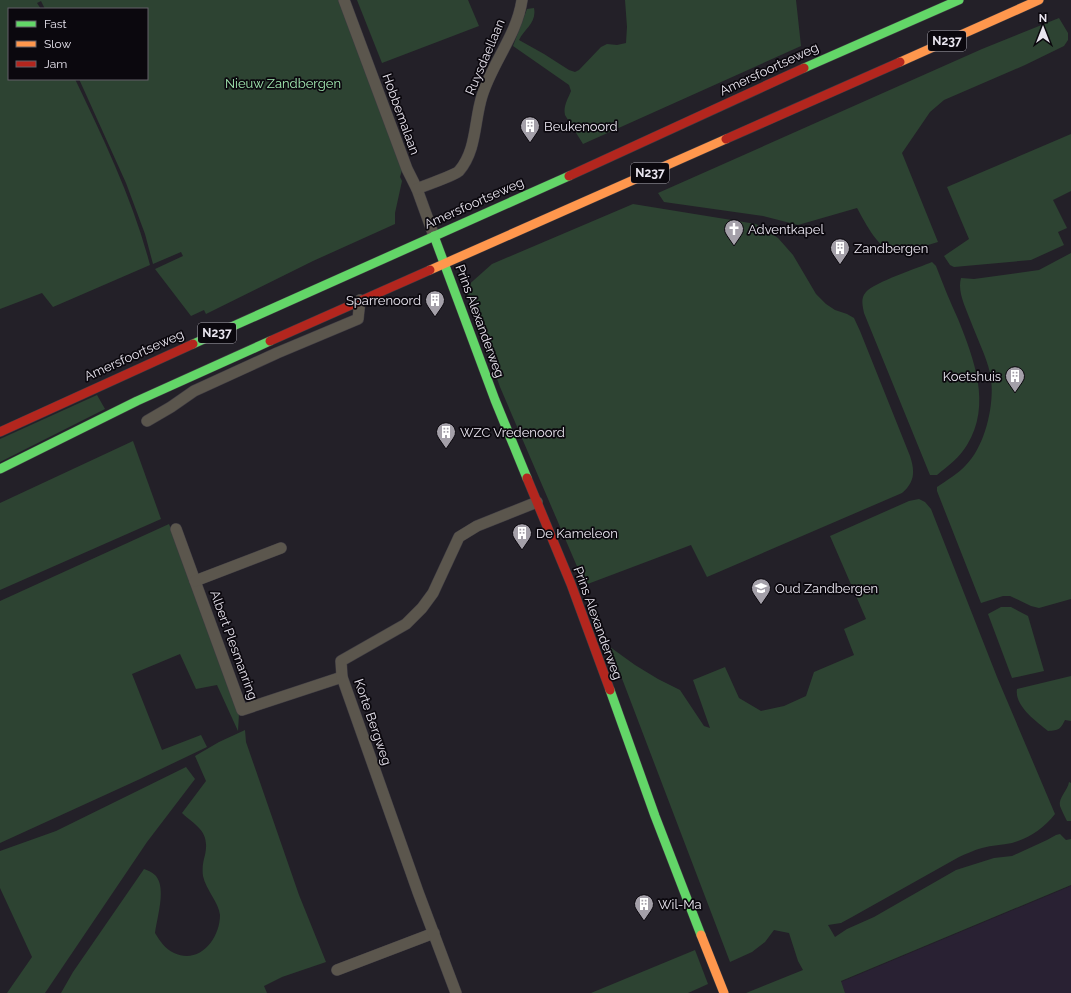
<svg xmlns="http://www.w3.org/2000/svg" width="1071" height="993" viewBox="0 0 1071 993" font-family="Raleway,sans-serif">
	<rect width="100%" height="100%" fill="#232028"/>
	<polygon fill="#292133" points="1071,886 1071,993 845,993 841,982"/>
	<g fill="#2d4332">
		<path d="M0,0H340L402,170L400,177L402,181L395,213V224L313,261L206,314L204,310L191,316L155,269L183,256L181,252L153,264L145,234L126,183L79,79H147V9H45L41,1L37,3L41,9H9V79H75C104,140 133,200 150,265L53,307L42,293L0,309Z"/>
		<polygon points="357,0 468,0 479,26 382,63"/>
		<path d="M625,0H796L801,46L583,144L565,115C563,106 568,99 571,91L569,85L513,46L527,9L534,8C537,23 524,29 519,40L544,54L569,70L575,72L579,70L601,47L607,44L617,45L626,43L627,27Z"/>
		<path d="M1059,18L1068,33V40L1064,46L1025,65L944,100L930,112L902,153L938,242L898,254C879,251 866,224 857,208L798,225L763,216L664,202L658,193L982,49Z"/>
		<polygon points="1071,134 1071,191 1053,200 1067,228 1058,232 1064,245 1031,260 954,267 950,265 944,256 969,239 947,187"/>
		<path d="M633,204L756,224L763,228L778,238L793,255L816,294L826,304L835,310L847,314L854,318L860,331L910,456C915,471 915,482 902,493L707,577L691,545L585,585L500,387L465,288L492,264Z"/>
		<path d="M1071,253V599L1039,608L1031,606L1010,596H1003L981,603L937,491V487C947,480 958,474 966,465C986,445 996,400 990,373C986,356 977,338 971,322C966,308 957,292 961,278L974,279L1039,270Z"/>
		<path d="M932,262L936,266C943,284 950,302 958,319C974,359 992,405 967,445C960,457 948,466 937,475H930L864,313C863,307 860,298 866,292C875,282 918,268 932,262Z"/>
		<polygon points="97,395 105,409 0,462 0,439"/>
		<polygon points="133,441 161,519 0,590 0,503"/>
		<path d="M919,499L925,502L931,509L997,677L1055,814C1044,828 1030,838 1012,843C1002,845 992,845 982,848C974,850 966,854 959,857L852,917L841,923L828,925L835,937L847,929L874,917L956,870L994,858L1012,856L1047,840L1056,835L1060,834L1066,840L1071,839V885L841,981L845,993H746L803,970L798,961L789,933L774,930L765,942L752,952L730,962L610,647L635,665L658,679L680,690L704,726L710,728L693,680L725,667L739,698L761,711L784,706L806,696L814,672L854,655L844,629L866,619L830,536L909,501Z"/>
		<polygon points="169,524 241,704 239,714 238,731 217,685 196,689 180,654 132,674 162,750 201,735 207,747 140,779 0,843 0,601"/>
		<polygon points="1001,607 1011,607 1028,616 1044,671 1012,678 988,614"/>
		<path d="M1071,676V721L1065,720C1060,730 1059,730 1048,731C1037,722 1014,706 1017,689Z"/>
		<path d="M245,730L246,742L299,895L326,962L282,977L264,986L267,993H61L73,972L144,869C147,870 152,872 155,875C167,887 157,917 155,933C160,941 165,949 174,953C199,965 220,939 220,915C219,903 206,890 203,876C202,868 203,862 205,855C210,831 197,827 182,813L206,781L195,756L219,742Z"/>
		<polygon points="186,767 195,779 147,842 45,993 7,993 32,957 0,888 0,851 56,831"/>
		<path d="M1069,782L1071,783V821H1067C1065,817 1062,811 1060,806C1058,798 1068,790 1069,782Z"/>
		<polygon points="695,950 708,984 688,993 591,993"/>
	</g>
	<g fill="none" stroke-linecap="round" stroke-linejoin="round">
		<g stroke="#3f3c43" stroke-width="12">
			<g id="street">
				<polyline points="344,0 407,169 417,189 434,236"/>
				<path d="M417,189C425,185 454,176 459,171C477,150 474,121 482,96C492,63 517,35 522,0"/>
				<polyline points="147,421 171,407 194,391 277,353 358,319 360,300"/>
				<polyline points="176,529 242,710 342,677"/>
				<polyline points="195,581 281,548"/>
				<polyline points="337,970 434,933"/>
				<polyline points="456,993 418,892 342,677 341,661 406,624 422,608 433,593 459,537 477,526 537,502"/>
			</g>
		</g>
		<g stroke="#3f3c43" stroke-width="10">
			<g id="fast">
				<polyline points="804,68 959,0"/>
				<polyline points="434,236 495,400 527,478"/>
				<polyline points="193,344 569,176"/>
				<polyline points="0,469 137,401 270,341"/>
				<polyline points="610,690 655,816 701,935"/>
			</g>
		</g>
		<g stroke="#3f3c43" stroke-width="10">
			<g id="slow">
				<polyline points="900,62 1039,0"/>
				<polyline points="430,270 726,139"/>
				<polyline points="701,935 724,993"/>
			</g>
		</g>
		<g stroke="#3f3c43" stroke-width="10">
			<g id="jam">
				<polyline points="726,139 900,62"/>
				<polyline points="569,176 804,68"/>
				<polyline points="270,341 430,270"/>
				<polyline points="0,432 193,344"/>
				<polyline points="527,478 571,584 610,690"/>
			</g>
		</g>
		<use href="#street" stroke="#5b564d" stroke-width="11"/>
		<use href="#fast" stroke="#63d668" stroke-width="9"/>
		<use href="#slow" stroke="#ff974d" stroke-width="9"/>
		<use href="#jam" stroke="#b3261e" stroke-width="9"/>
	</g>
	<defs>
		<g id="building-pin" transform="scale(1)"><path d="M0 17L-7.5 6A9.5 9.5 0 1 1 7.5 6Z" fill="#a4a0a9" stroke="#0b080e"/><path d="M-4-6H4V6H1V3H-1V6H-4ZM-2.5-4.3h1.7v1.8h-1.7ZM.8-4.3h1.7v1.8H.8ZM-2.5-1h1.7V.8h-1.7ZM.8-1h1.7V.8H.8Z" fill="#fff"/></g>
		<g id="church-pin" transform="scale(1)"><path d="M0 17L-7.5 6A9.5 9.5 0 1 1 7.5 6Z" fill="#a4a0a9" stroke="#0b080e"/><path d="M-1.2-6h2.4v3.5h3.3v2.4h-3.3V6h-2.4V-.1h-3.3v-2.4h3.3Z" fill="#fff"/></g>
		<g id="school-pin" transform="scale(1)"><path d="M0 17L-7.5 6A9.5 9.5 0 1 1 7.5 6Z" fill="#a4a0a9" stroke="#0b080e"/><path d="M0-5L7-2L0 1L-7-2ZM-4 1L0 2.5L4 1V4Q0 6-4 4Z" fill="#fff"/></g>
	</defs>
	<g fill-rule="evenodd">
		<use href="#building-pin" x="530" y="126"/>
		<use href="#church-pin" x="734" y="229"/>
		<use href="#building-pin" x="840" y="248"/>
		<use href="#building-pin" x="435" y="300"/>
		<use href="#building-pin" x="1015" y="376"/>
		<use href="#building-pin" x="446" y="432"/>
		<use href="#building-pin" x="522" y="533"/>
		<use href="#school-pin" x="761" y="588"/>
		<use href="#building-pin" x="644" y="904"/>
	</g>
	<g text-anchor="middle" dominant-baseline="central" stroke-width="3.5" stroke-linejoin="round" paint-order="stroke">
		<g fill="#0b080e" stroke="#a6a3ac" stroke-width="1">
			<rect x="928" y="31" width="38" height="20" rx="3"/>
			<rect x="631" y="163" width="38" height="20" rx="3"/>
			<rect x="198" y="323" width="38" height="20" rx="3"/>
		</g>
		<g font-size="12" font-weight="bold" fill="#e9e5ef">
			<text x="947" y="41">N237</text>
			<text x="650" y="173">N237</text>
			<text x="217" y="333">N237</text>
		</g>
		<g font-size="13" fill="#e9e5ef" stroke="#0b080e">
			<text transform="translate(485 57) rotate(-67)">Ruysdaellaan</text>
			<text transform="translate(769 69) rotate(-25)">Amersfoortseweg</text>
			<text transform="translate(401 114) rotate(70)">Hobbemalaan</text>
			<text transform="translate(474 203) rotate(-24)">Amersfoortseweg</text>
			<text transform="translate(480 321) rotate(70)">Prins Alexanderweg</text>
			<text transform="translate(134 355) rotate(-24)">Amersfoortseweg</text>
			<text transform="translate(598 623) rotate(70)">Prins Alexanderweg</text>
			<text transform="translate(234 645) rotate(70)">Albert Plesmanring</text>
			<text transform="translate(373 722) rotate(71)">Korte Bergweg</text>
		</g>
		<g font-size="13" fill="#a2e9b1" stroke="#0b080e">
			<text x="283" y="83">Nieuw Zandbergen</text>
		</g>
		<g font-size="13" fill="#e9e5ef" stroke="#0b080e" text-anchor="start">
			<text x="544" y="126">Beukenoord</text>
			<text x="748" y="229">Adventkapel</text>
			<text x="854" y="248">Zandbergen</text>
			<text x="421" y="300" text-anchor="end">Sparrenoord</text>
			<text x="1001" y="376" text-anchor="end">Koetshuis</text>
			<text x="460" y="432">WZC Vredenoord</text>
			<text x="536" y="533">De Kameleon</text>
			<text x="775" y="588">Oud Zandbergen</text>
			<text x="658" y="904">Wil-Ma</text>
		</g>
	</g>
	<rect x="8" y="8" width="140" height="72" fill="#0b080e" stroke="#646068"/>
	<rect x="16" y="21" width="20" height="6" fill="#63d668" stroke="#646068"/>
	<text x="44" y="28" font-size="12" fill="#e9e5ef">Fast</text>
	<rect x="16" y="41" width="20" height="6" fill="#ff974d" stroke="#646068"/>
	<text x="44" y="48" font-size="12" fill="#e9e5ef">Slow</text>
	<rect x="16" y="61" width="20" height="6" fill="#b3261e" stroke="#646068"/>
	<text x="44" y="68" font-size="12" fill="#e9e5ef">Jam</text>
	<g transform="translate(1043 28)" stroke="#0b080e" stroke-width="3" paint-order="stroke">
	<path d="M0-3L7 15L0 10L-7 15Z" fill="#e9e5ef"/>
	<text y="-6" font-size="11" font-weight="bold" text-anchor="middle" fill="#e9e5ef">N</text>
	</g>
</svg>
